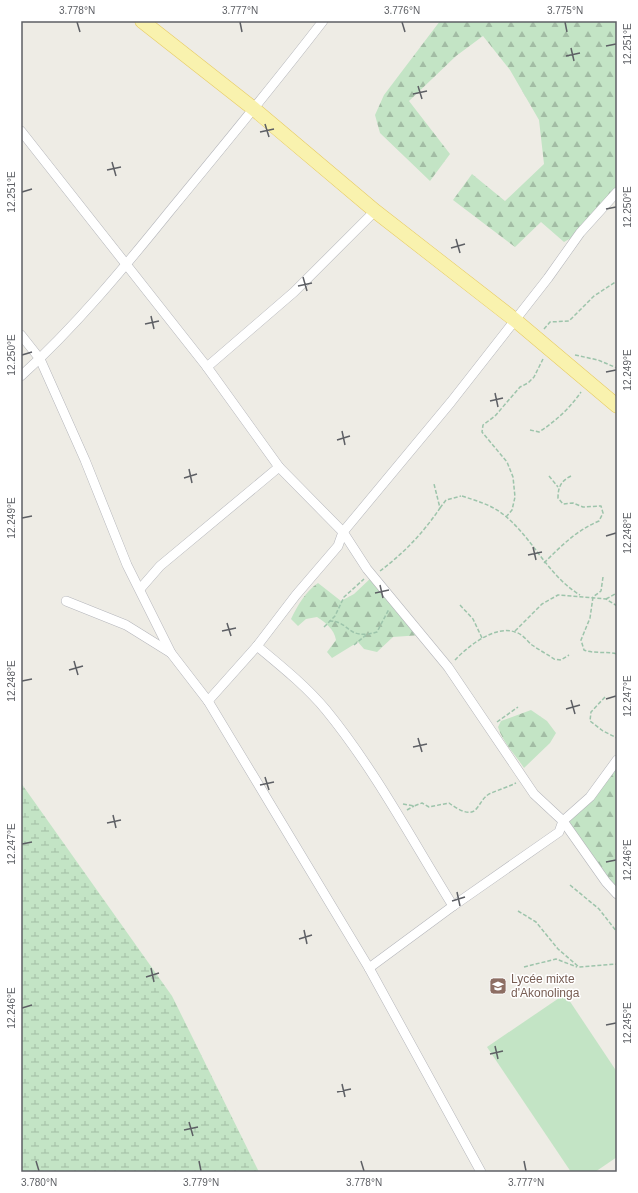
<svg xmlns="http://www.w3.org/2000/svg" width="638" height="1193" font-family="Helvetica,sans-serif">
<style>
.forest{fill:url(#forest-firs)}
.wetland{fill:url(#wetland-marsh)}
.park{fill:#c3e4c5}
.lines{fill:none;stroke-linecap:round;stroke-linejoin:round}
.street-casing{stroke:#b5b6bb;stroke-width:10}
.primary-casing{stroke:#e7cb64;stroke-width:15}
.path{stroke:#9dc4ab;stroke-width:1.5;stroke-dasharray:4 2;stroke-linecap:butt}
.street{stroke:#fff;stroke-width:9}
.primary{stroke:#f9f2ae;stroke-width:14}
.ticks{fill:none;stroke:#5d5f64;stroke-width:1.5}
.labels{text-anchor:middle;stroke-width:3;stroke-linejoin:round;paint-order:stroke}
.education-label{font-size:12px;fill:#785e54;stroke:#fff;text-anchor:start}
.neatline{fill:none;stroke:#5d5f64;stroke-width:1.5}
.ticks-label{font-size:10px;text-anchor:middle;fill:#5d5f64}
</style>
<defs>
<pattern id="forest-firs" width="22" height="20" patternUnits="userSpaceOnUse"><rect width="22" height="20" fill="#c3e4c5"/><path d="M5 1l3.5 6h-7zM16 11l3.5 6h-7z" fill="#a2bca4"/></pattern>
<pattern id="wetland-marsh" width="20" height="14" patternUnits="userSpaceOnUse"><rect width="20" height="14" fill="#c3e4c5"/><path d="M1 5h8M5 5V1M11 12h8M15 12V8" fill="none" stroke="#a2bca4"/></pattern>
</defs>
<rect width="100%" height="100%" fill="#eeece5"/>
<g class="forest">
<polygon points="440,21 617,21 617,192 580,233 564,242 541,222 515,247 453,200 472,174 505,201 544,164 539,120 510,70 483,36 456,56 409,101 450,154 430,181 380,133 375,115 384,95"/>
<path d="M373,576L421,635L393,637L377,652L364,649L358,642L332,658L327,652L336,640C334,629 326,623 317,617L306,619L298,626L291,619C298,605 305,592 318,583L341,601L354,594Z"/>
<path d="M531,710L547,721L556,733L550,743L524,768C515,754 503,743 498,727L501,721Z"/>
<polygon points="617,760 617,894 563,821"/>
</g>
<polygon class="wetland" points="21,783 172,996 259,1172 21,1172"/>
<polygon class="park" points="565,994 617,1072 617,1157 595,1172 571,1172 487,1047"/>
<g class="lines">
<g class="street-casing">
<g id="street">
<polyline points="21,131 207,367 279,467 343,532 367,569 448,667 534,794 563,821 606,882 617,894"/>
<polyline points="21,335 40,359 85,460 127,565 171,653 208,701 369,968 481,1172"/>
<polyline points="207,367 294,292 375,211"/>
<path d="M21,376C75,327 123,269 169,212C221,149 273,86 323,21"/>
<polyline points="140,589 160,566 279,467"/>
<polyline points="66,601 126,625 171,653"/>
<path d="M257,646C281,666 306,686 326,710C375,770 412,840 453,906"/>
<polyline points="208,701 257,646 296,595 338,546 343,532 451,402 548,278 580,233 617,192"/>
<polyline points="369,968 453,906 559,832 563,821 590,797 617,760"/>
</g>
</g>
<g class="primary-casing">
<polyline id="primary" points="142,21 254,109 375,211 515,320 617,406"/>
</g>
<g class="path">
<polyline points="544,329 550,322 569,321 594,296 617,281"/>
<polyline points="575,355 598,360 617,368"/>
<path d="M530,430L539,432C556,421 570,408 581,392"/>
<polyline points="549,476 558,487"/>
<path d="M462,496C477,501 492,505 504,515C533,538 547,575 580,595"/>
<polyline points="440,508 446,500 461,496"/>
<polyline points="506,517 512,510 515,497 513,477 507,462 482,432 483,425 495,416 520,387 528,383 534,377 543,359"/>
<path d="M544,563C561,546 577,530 599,521L603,513L601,506L583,507L573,503L563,504L558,498C558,487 561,481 571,476"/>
<path d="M380,571C403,554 424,532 440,508L434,484"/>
<path d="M603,577L601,591L593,597L590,618L581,640L584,650C594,654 606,651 617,654"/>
<polyline points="606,599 617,593"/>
<polyline points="460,605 473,619 482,638"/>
<path d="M329,621C351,621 346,641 377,632L389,609"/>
<polyline points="324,627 335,616 344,597 364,579"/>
<polyline points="515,631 542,604 558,595 606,599 617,606"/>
<polyline points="354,645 366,635"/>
<path d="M455,660C468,646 495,625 515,632C523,634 527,641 532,645C539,650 547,654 554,659L561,660L569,655"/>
<polyline points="605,697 591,712 590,721 603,731 617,738"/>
<polyline points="497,722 518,707"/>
<path d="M403,804L414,806L422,803L429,807L449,803C456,808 470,818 477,808C481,803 483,798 489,794C498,790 508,787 516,783"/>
<polyline points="407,810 414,806"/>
<polyline points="570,885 599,909 617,932"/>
<polyline points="518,911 536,922 558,949 579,967 617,964"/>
<polyline points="524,967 556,959 577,967"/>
</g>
<use href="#street" class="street"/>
<use href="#primary" class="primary"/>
</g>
<path class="ticks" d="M77,22L80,32M240,22L242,32M402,22L405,32M565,22L567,32M606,46L616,44M571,48L574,61M566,56L580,53M418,86L422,99M413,94L427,91M265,124L269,137M260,132L274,129M112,162L116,176M107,170L121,167M22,192L32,189M606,209L616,207M456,239L460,253M451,248L465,244M303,277L307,291M298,286L312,283M151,316L154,329M145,324L159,321M22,355L32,352M606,372L616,370M495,393L498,407M490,401L503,398M342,431L345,445M337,440L350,436M189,469L192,483M184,478L197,474M22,518L32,516M606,536L616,533M533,547L536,560M528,555L542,552M380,585L383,598M375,593L389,590M227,623L231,636M222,631L236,628M74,661L78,675M69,670L83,666M22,681L32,679M606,699L616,696M571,700L575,714M566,709L580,705M418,738L422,752M413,747L427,744M265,777L269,790M260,785L274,782M113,815L116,828M107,823L121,820M22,844L32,842M606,862L616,860M457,892L460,906M452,901L465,897M304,930L307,944M299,939L312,935M151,968L154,982M146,977L159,973M22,1008L32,1005M606,1025L616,1023M495,1046L498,1059M490,1054L503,1051M342,1084L345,1097M337,1092L351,1089M189,1122L193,1136M184,1130L198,1127M36,1161L39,1171M199,1161L201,1171M361,1161L364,1171M524,1161L526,1171"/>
<defs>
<g id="school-square" transform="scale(0.9)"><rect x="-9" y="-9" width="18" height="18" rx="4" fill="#8d6e63" stroke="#fff"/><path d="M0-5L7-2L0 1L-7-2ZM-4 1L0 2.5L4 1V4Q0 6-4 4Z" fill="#fff"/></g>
</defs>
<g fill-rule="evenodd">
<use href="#school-square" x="498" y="986"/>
</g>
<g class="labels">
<g class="education-label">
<text x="511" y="983">Lycée mixte<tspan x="511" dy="14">d'Akonolinga</tspan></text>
</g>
</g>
<rect width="638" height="1193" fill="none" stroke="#ffffff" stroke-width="44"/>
<rect x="22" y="22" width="594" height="1149" class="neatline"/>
<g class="ticks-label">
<text x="77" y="14">3.778°N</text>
<text x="240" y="14">3.777°N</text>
<text x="402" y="14">3.776°N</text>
<text x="565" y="14">3.775°N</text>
<text transform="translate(627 44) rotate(-90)" y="4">12.251°E</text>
<text transform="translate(11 192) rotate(-90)" y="4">12.251°E</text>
<text transform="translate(627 207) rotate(-90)" y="4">12.250°E</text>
<text transform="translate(11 355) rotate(-90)" y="4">12.250°E</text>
<text transform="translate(627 370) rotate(-90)" y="4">12.249°E</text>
<text transform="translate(11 518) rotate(-90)" y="4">12.249°E</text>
<text transform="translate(627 533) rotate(-90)" y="4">12.248°E</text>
<text transform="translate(11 681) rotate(-90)" y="4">12.248°E</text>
<text transform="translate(627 696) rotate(-90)" y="4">12.247°E</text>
<text transform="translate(11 844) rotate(-90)" y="4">12.247°E</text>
<text transform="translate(627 860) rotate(-90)" y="4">12.246°E</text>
<text transform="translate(11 1008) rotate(-90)" y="4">12.246°E</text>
<text transform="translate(627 1023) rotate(-90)" y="4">12.245°E</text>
<text x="39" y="1186">3.780°N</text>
<text x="201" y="1186">3.779°N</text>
<text x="364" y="1186">3.778°N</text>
<text x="526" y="1186">3.777°N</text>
</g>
</svg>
